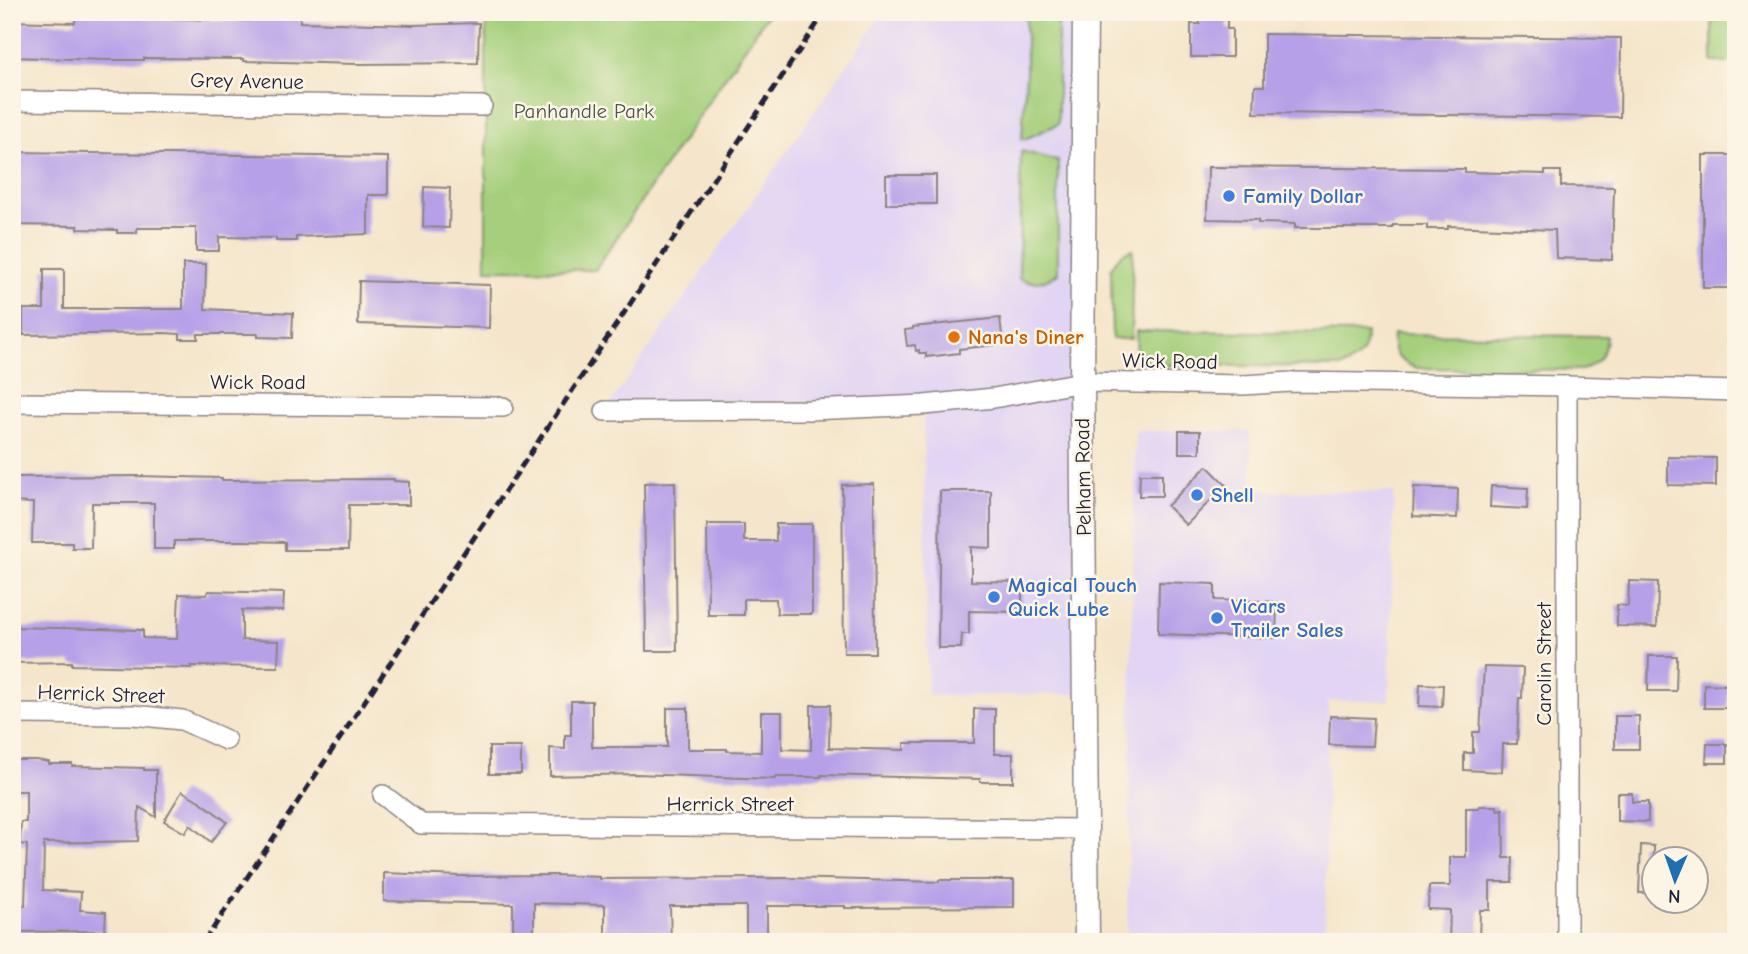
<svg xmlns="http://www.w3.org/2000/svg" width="1748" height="954" font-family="'Comic Neue',sans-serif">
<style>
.built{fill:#e1d4f4}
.green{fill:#a5cf7b;stroke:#64785b;stroke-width:2}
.building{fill:#b6a1e8}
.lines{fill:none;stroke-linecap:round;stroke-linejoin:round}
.minor-casing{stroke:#8c8483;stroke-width:22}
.major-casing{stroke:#8c8483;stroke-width:27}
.minor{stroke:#fff;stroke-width:19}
.major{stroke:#fff;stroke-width:24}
.rail{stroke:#22223b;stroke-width:5;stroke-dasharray:10 5;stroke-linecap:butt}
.shop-dot{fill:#3f7fe0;stroke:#fcf5e5;stroke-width:2.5}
.food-dot{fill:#e8710a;stroke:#fcf5e5;stroke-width:2.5}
.labels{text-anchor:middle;stroke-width:5;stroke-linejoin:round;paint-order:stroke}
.street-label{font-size:21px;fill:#22223b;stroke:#fcf5e5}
.park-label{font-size:21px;fill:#49564e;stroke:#fcf5e5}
.shop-label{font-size:21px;font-weight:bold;fill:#366cbe;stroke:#fcf5e5;text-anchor:start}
.food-label{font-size:21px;font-weight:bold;fill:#c56008;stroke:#fcf5e5;text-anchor:start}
</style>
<rect width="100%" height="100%" fill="#fcf5e5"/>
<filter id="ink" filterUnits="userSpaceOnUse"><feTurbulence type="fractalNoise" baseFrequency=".0143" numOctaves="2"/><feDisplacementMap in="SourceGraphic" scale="14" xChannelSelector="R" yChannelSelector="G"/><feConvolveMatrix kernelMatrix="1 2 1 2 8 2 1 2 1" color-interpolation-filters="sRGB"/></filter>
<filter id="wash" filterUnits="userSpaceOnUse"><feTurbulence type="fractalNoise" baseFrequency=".00686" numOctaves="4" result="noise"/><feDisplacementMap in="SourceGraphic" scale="28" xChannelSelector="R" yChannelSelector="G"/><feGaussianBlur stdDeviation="1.57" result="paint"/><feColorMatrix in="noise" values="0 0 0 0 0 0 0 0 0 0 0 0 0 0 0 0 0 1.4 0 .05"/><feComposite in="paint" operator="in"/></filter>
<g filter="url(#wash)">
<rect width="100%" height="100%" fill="#f5e6cb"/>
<g class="built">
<polygon points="884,12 1084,12 1085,694 928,696 923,405 605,411"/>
<polygon points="1135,431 1250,431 1253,491 1394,492 1389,701 1328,701 1325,942 1127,942"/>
</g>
<g class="green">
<polygon points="486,12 769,12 595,270 486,269"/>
<polygon points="1026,12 1058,12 1058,124 1025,139 1022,139 1026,74"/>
<rect x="1712" y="12" width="24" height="50"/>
<path d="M1021,151L1058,161V273C1047,282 1032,285 1019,278Z"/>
<polygon points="1133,249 1131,339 1112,339 1111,268 1121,254"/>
<path d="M1136,331L1366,333C1366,352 1360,360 1342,367L1137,365Z"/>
<path d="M1393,334L1606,336C1605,356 1600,362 1582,370L1415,368C1397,359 1391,354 1393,334Z"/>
</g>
<g id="blocks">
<g class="building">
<polygon points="76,12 151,12 151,18 249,21 249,12 300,12 300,22 413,25 479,23 478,63 356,64 244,61 244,59 144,58 144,60 106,60 12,57 12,21 75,23"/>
<polygon points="1200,12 1227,12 1227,29 1232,29 1232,57 1191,57 1191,24 1200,24"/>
<polygon points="1264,34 1621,38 1620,117 1254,113 1255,86 1264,86"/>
<polygon points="12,152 388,157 388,195 368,195 368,234 296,237 296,241 276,241 276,238 219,237 219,251 196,251 196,228 137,228 137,233 117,233 117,230 78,229 78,226 12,225"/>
<rect x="1703" y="155" width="33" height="133"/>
<polygon points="1208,167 1465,169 1465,172 1545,174 1545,171 1561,171 1561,186 1614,187 1612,260 1556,258 1555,230 1448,226 1448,229 1427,229 1427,225 1393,225 1393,228 1295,228 1295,224 1258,223 1258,220 1207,219"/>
<rect x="886" y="175" width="50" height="29"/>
<polygon points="424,187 450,188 449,228 423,227"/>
<polygon points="183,264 206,264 205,309 293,313 292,338 258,337 258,334 198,334 198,339 180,339 180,334 164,333 23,335 23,309 44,309 44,269 64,269 64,309 183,309"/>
<polygon points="359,281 490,285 489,328 358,324"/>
<polygon points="1000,318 1003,344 959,349 959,353 926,357 926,353 919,353 919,350 916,351 915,345 907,346 905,330 913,329 913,327"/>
<rect x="1179" y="431" width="21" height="22"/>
<polygon points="1668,457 1716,458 1716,486 1668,485"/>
<polygon points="1207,466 1226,485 1186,525 1167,506"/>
<polygon points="1140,474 1162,474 1162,496 1139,496"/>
<polygon points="136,476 222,478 222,480 394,479 394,481 409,482 409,505 349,505 348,550 285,550 285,542 242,541 174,541 174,549 154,549 154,503 92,503 91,548 72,548 72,543 32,543 33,503 12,502 12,477"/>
<polygon points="675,482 677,651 646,651 644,483"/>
<polygon points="874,484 875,653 844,653 842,485"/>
<polygon points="1491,486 1528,488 1527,509 1490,507"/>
<polygon points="1414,487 1458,489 1457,518 1413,516"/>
<polygon points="940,491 991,491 991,548 971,547 971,581 1022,582 1022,612 969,611 969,634 962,634 961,648 938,648"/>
<polygon points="707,524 744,524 744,541 776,541 776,524 812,524 812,614 777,614 776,599 744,599 744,615 708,615"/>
<polygon points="1629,581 1658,582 1657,627 1617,626 1617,605 1628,606"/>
<polygon points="1159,582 1215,584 1215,600 1277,602 1276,638 1158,634"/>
<polygon points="208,591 284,593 283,611 242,610 242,640 279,641 278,667 191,666 191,668 72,665 72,662 12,663 12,627 143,630 143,638 177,639 179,594 207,595"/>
<polygon points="1649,656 1677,656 1676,691 1648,691"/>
<polygon points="1484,667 1523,668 1522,698 1519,698 1517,744 1503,744 1502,772 1464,770 1464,753 1473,753 1473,732 1480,732"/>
<polygon points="1420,684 1443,685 1442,707 1419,706"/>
<polygon points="1704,684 1728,685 1728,708 1704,708"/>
<polygon points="571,701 592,701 592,747 667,747 667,708 688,708 688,749 727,749 727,751 761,752 761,712 782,712 782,749 811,750 811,705 830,705 829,748 904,750 904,743 974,743 974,709 995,709 995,754 1013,754 1013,782 980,782 980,779 821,775 821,777 775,777 775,779 636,774 550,776 550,748 565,749 565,735 571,735"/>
<polygon points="1330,716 1374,718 1372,746 1329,745"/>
<rect x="1615" y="716" width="24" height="33"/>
<polygon points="1707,744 1727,744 1727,763 1706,763"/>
<rect x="489" y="747" width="32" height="27"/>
<polygon points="12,760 37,760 49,762 49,764 72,764 72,766 144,768 144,770 156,770 156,817 139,807 138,841 44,843 43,890 81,892 80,910 106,912 105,931 12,932 12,905 25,906 27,845 20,844 21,822 26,822 26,791 12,791"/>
<polygon points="182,791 201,802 227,822 211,842 190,825 185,833 164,821"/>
<polygon points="1617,793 1632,793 1632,802 1648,802 1648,822 1617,821"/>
<polygon points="1479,806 1497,806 1497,810 1503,809 1504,858 1513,858 1512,882 1490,882 1490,910 1480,910 1479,942 1449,942 1450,910 1428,909 1429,886 1450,886 1450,857 1466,857 1466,808 1479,808"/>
<polygon points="1641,845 1654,846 1654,893 1639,893"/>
<polygon points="384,873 462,876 554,875 600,877 600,879 786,878 939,882 939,880 1014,880 1014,907 845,908 845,906 767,906 767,942 746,942 746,906 670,906 671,942 605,942 605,905 534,903 534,942 513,942 513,904 384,901"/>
</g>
</g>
</g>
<g filter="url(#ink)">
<use href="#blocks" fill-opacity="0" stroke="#8c8483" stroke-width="2"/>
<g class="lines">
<g class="minor-casing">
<g id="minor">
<polyline points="12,101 482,106"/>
<polyline points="1567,386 1567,942"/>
<polyline points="12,403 503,407"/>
<polyline points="605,411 810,410 924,405 994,398 1082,382 1243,385 1292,382 1567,386 1736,391"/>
<polyline points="12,714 133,715 182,720 226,740"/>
<polyline points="383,795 421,824 1086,829"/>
</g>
</g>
<g class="major-casing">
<polyline id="major" points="1085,12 1082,382 1087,942"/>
</g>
<use href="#minor" class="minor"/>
<use href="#major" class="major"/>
<polyline class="rail" points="204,942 825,12"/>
</g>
</g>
<g class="shop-dot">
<circle cx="1229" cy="196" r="7"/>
<circle cx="1197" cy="495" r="7"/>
<circle cx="994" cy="597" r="7"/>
<circle cx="1217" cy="618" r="7"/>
</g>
<circle class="food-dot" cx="954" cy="337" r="7"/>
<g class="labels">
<g class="street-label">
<text transform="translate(247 81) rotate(1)" y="7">Grey Avenue</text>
<text transform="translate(1170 361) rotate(1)" y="7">Wick Road</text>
<text x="258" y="389">Wick Road</text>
<text transform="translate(1083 477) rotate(-91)" y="7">Pelham Road</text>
<text transform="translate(1544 664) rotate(-90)" y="7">Carolin Street</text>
<text transform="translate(101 694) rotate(2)" y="7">Herrick Street</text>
<text x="730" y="811">Herrick Street</text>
</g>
<g class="park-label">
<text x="584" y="118">Panhandle Park</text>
</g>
<g class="shop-label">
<text x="1243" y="203">Family Dollar</text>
<text x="1211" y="502">Shell</text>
<text x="1008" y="592">Magical Touch<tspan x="1008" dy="24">Quick Lube</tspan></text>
<text x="1231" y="613">Vicars<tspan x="1231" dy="24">Trailer Sales</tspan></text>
</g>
<g class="food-label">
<text x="968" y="344">Nana's Diner</text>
</g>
</g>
<rect width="1748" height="954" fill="none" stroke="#fcf5e5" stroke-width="42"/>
<g transform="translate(1675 880) rotate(182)"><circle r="33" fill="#fcf5e5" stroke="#a5a1a1" stroke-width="2"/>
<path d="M0-5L12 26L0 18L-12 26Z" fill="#1f6fb2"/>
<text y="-10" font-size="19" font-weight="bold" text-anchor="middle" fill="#22223b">N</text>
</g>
</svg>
